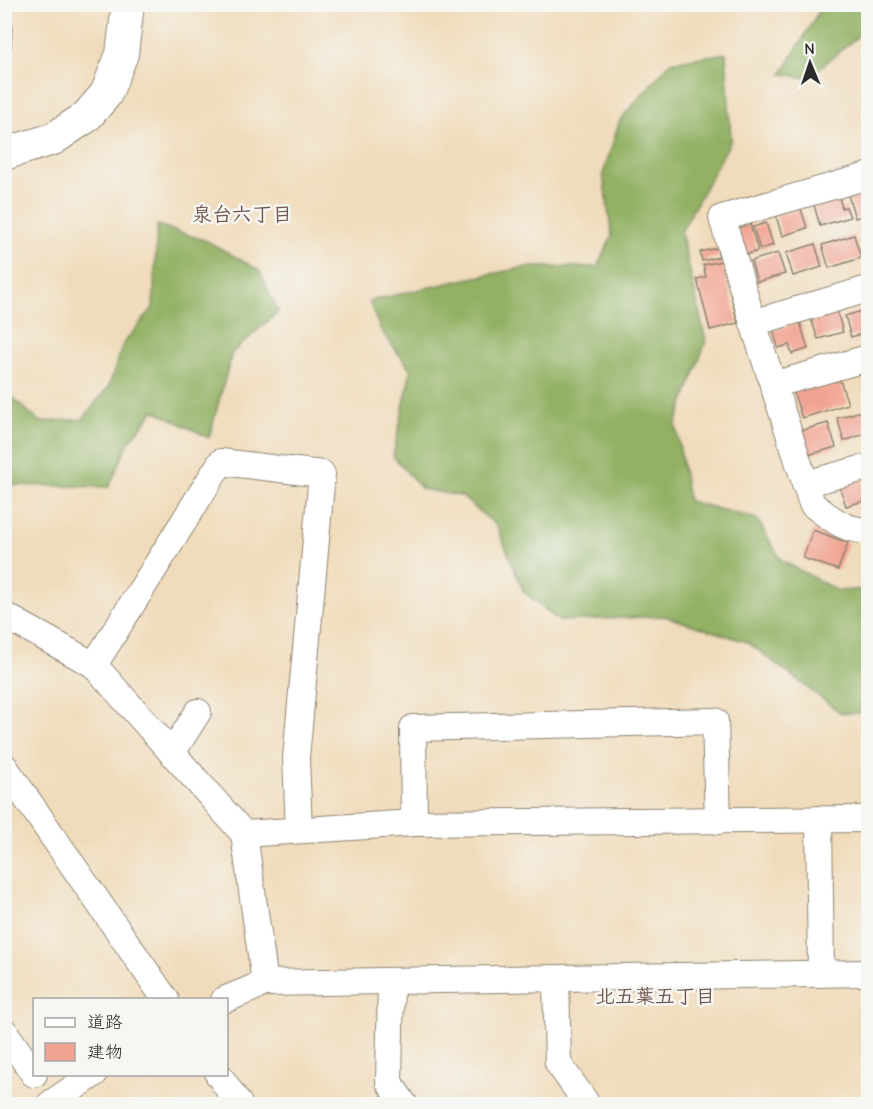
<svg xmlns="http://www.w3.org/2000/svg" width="873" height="1109" font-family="'Comic Neue','Klee One',sans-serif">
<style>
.forest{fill:#92b164;stroke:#5e6e48;stroke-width:1.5}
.building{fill:#f1a391}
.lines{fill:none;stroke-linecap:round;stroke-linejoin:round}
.minor-casing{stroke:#8e8473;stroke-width:28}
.tertiary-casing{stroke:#8e8473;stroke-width:34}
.minor{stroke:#fff;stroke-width:26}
.tertiary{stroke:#fff;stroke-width:32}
.labels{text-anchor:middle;stroke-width:5;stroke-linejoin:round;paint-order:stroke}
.neighbourhood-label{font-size:20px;font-weight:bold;fill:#70554f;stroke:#f6f6f2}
</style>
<rect width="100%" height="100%" fill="#f6f6f2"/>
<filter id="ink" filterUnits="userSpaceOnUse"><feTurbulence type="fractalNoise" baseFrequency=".0167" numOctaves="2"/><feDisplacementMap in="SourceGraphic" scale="12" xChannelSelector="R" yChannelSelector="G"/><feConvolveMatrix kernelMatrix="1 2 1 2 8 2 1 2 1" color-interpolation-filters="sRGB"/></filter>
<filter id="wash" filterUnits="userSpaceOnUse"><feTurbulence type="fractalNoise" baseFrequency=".008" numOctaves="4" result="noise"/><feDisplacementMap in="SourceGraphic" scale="24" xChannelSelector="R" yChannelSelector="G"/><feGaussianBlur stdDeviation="1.35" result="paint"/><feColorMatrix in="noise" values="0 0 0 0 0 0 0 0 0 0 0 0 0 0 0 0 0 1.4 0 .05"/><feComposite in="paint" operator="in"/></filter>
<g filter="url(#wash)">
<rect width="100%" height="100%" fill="#f0dcbb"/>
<g class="forest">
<polygon points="823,4 868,5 868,30 859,35 808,78 782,74"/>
<polygon points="726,53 731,140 681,232 706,341 676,424 688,501 757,519 781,560 838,591 868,589 868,713 841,713 747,642 664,616 559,621 524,592 497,526 461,496 422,489 393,456 411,370 380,329 369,301 466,279 527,267 597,267 612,236 603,174 620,120 671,62"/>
<polygon points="157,225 207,241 259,270 278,312 232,353 209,438 154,410 128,444 109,487 5,485 5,391 40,422 83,419 109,386 123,344 153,308"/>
</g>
<g id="blocks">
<g class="building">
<polygon points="4,21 12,21 11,49 4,49"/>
<rect x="4" y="77" width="6" height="25"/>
<polygon points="868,188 868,214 855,218 848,195"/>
<polygon points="839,197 842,208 846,207 850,217 820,226 814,205"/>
<polygon points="801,209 807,228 782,236 776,216"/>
<polygon points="766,223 773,245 760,249 753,227"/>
<polygon points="750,224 758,251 745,255 737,228"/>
<polygon points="868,234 868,258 861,236"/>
<polygon points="854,235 861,258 829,268 822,245"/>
<polygon points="815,244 822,267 793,276 786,253"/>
<polygon points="717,248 719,257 702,261 700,252"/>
<polygon points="778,253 785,274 757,282 751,261"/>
<polygon points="722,261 738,323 710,330 697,279 706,277 703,265"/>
<polygon points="868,309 868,332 851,337 845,316"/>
<polygon points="837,311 843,332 818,339 811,319"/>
<polygon points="800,322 808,349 792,354 789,345 778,348 773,330"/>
<polygon points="832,377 833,382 840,380 848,404 802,418 793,391"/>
<polygon points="865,410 868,421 868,433 844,441 837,418"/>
<polygon points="828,423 836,447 808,455 800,431"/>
<polygon points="862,478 868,500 846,506 839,485"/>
<polygon points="813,530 848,543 838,570 803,558"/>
</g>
</g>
</g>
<g filter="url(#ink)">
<use href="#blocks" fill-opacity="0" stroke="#8e8473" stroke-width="1.5"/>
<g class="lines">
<g class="minor-casing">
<g id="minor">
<path d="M868,176L722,218L753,323L812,504C829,517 846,532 868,530"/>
<polyline points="753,323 868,289"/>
<polyline points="773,385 868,358"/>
<polyline points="805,484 868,467"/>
<polyline points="4,615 94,665 244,834 414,823 868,819"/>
<polyline points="94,665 221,462 322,474 296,758 299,830"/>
<polyline points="172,753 198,712"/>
<polyline points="4,766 166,1000"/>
<polyline points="819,819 821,974"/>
<polyline points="414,823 413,728 715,721 718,821"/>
<polyline points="244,834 265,983"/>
<polyline points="556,979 558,1063 587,1104"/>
<polyline points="391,981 389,1082 404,1104"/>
<polyline points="224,1000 265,983 868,973"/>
<polyline points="4,1031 34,1074"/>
<polyline points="218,1074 239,1104"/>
<polyline points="50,1104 94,1074"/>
</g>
</g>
<g class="tertiary-casing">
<polyline id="tertiary" points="4,154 53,139 86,117 106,94 122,54 128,4"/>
</g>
<use href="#minor" class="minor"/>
<use href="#tertiary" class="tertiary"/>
</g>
</g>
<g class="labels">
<g class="neighbourhood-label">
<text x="242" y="221">泉台六丁目</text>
<text x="655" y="1003">北五葉五丁目</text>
</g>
</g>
<rect width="873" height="1109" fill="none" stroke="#f6f6f2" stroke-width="24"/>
<rect x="33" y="998" width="195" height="78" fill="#f6f6f2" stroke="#a5a5a2" stroke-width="1.5"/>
<rect x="45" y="1018" width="30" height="9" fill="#ffffff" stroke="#a5a5a2" stroke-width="1.5"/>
<text x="87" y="1028" font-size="18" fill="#2b2b2b">道路</text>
<rect x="45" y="1043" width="30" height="18" fill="#f1a391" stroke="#a5a5a2" stroke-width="1.5"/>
<text x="87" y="1058" font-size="18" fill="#2b2b2b">建物</text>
<g transform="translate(810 63) rotate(358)" stroke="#f6f6f2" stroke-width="4.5" paint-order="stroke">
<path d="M0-4.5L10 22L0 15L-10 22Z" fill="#2b2b2b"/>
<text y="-9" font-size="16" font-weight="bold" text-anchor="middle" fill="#2b2b2b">N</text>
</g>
</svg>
